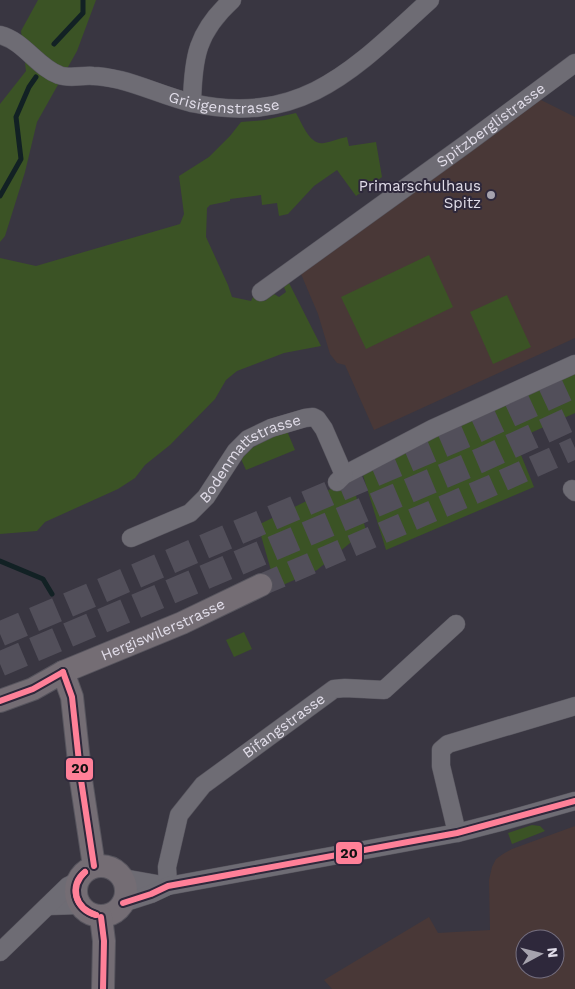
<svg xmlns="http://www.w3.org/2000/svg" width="575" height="989" font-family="'Work Sans',sans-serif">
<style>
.education{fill:#493837;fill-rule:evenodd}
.green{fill:#3b5325}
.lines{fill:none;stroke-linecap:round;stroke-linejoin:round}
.stream{stroke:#122124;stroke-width:5}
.major-tunnel{stroke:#524f5a;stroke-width:22;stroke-dasharray:22 11;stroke-linecap:butt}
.highway-tunnel{stroke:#524f5a;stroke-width:25;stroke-dasharray:25 12;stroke-linecap:butt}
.minor-casing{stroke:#57555e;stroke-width:19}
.major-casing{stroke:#57555e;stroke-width:24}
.minor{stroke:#6e6c74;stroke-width:18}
.major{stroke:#746d74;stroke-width:22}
.bus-1-casing{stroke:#2e283b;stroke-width:10}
.bus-1{stroke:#ff8098;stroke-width:6}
.poi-dot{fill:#a6a3ae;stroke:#2e283b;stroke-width:2}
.labels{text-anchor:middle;stroke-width:4;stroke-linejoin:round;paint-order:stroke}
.street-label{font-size:15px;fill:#e1dde9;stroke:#2e283b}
.poi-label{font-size:15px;fill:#e1dde9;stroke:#2e283b;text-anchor:end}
.line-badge{stroke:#2e283b;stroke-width:2}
.pale-badge-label{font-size:14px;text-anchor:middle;font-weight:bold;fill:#111}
</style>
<rect width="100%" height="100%" fill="#393641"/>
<g class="education">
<polygon points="539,99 575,117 575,338 374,430 345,365 337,363 330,354 318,314 301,274"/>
<path d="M575,826V989H332L324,980L429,917L438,933L490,930L489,880L492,867L496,859L503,854L512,849ZM525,939H555V969H525Z"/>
</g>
<g class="green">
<polygon points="38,0 96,0 77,51 37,122 25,172 5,236 0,242 0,104 26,71 21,31"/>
<path d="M296,113C302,123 310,146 324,143C332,142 339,138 347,137L349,146L376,142L382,177L356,196L337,170L314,186L288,214L279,216L277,203L262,205L261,195L230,199V201L210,205L207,208L206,237L228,285L232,297L251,301L253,297L265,301L274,294L279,297L286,292L284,287L289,283L321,346L284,353L237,371L226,380L215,399L170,445L145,465L135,478L118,489L45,522L37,531L0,534V258L36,266L180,224L184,214L179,176L209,157L230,136L241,122L265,120Z"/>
<polygon points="429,255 453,307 366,349 341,297"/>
<polygon points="507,295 531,347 493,364 470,312"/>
<polygon points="575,369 575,413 515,440 534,487 386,550 362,472"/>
<path d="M287,431L295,450L246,470L241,459C253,444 270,438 287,431Z"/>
<polygon points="351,479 366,530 317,570 276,588 258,525"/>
<polygon points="244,632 252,649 234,657 226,640"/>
<polygon points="532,825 540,826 545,831 512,844 508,833"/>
</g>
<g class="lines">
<g class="stream">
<polyline points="54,44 83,13 83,0"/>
<polyline points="0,196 21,159 16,117 29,87 36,77"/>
<polyline points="0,561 43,579 52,594"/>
</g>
<polyline class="major-tunnel" points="261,585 493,485 575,448"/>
<g class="highway-tunnel">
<polyline points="0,634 471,433 575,385"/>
<polyline points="0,664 481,460 575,417"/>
</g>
<g class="minor-casing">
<g id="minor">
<path id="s1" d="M0,35C24,41 37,67 59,75C69,79 83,75 93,76C102,76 111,78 120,80C144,86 167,97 192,103C303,127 355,68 430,0"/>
<path d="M192,103C193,57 197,32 232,0"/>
<path id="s2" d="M261,292L466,144L575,63"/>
<polyline points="337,482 344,475 432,429 575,364"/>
<polyline points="572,489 575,492"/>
<path id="s3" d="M131,538L190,513L206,497L236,451L248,439L271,428L305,418L313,417L317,419L324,429L344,475"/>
<polyline points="457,833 441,766 441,750 448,744 575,706"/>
<polyline points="123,878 168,886"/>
<path id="s4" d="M168,886L167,867L179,815L203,785L334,689L345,688L384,690L456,624"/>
<polyline points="123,903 151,894 168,886 457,833 500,822 575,801"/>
<polyline points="48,906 79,905"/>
<polyline points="0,952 68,886 78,881"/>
</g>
</g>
<g class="major-casing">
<g id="major">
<polyline points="63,672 72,697 81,780 94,866"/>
<path id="s5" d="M0,701L33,689L63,672L182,623L261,585"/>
<circle cx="101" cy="891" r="25"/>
<polyline points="101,917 104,941 103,989"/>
</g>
</g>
<use href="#minor" class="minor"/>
<use href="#major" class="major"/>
<g class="bus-1-casing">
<g id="bus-1">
<polyline points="63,672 72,697 81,780 94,866"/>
<polyline points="0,701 33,689 63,672"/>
<path d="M85,872C69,888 75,908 96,915"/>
<path d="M85,872C68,885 75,910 96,915"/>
<polyline points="123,903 151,894 168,886 457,833 575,801"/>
<polyline points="101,917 104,941 103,989"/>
</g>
</g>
<use href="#bus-1" class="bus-1"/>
</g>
<circle class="poi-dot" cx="491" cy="195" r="5"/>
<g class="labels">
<g class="street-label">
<text dy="5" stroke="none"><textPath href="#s1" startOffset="241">Grisigenstrasse</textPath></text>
<text dy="5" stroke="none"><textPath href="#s2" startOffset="284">Spitzberglistrasse</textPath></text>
<text dy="5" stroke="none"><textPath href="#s3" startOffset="148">Bodenmattstrasse</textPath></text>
<text dy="5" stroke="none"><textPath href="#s5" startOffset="178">Hergiswilerstrasse</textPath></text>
<text dy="5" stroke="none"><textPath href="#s4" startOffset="211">Bifangstrasse</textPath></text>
</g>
<g class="poi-label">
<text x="481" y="191">Primarschulhaus<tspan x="481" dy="17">Spitz</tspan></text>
</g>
</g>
<g class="line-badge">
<rect x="65" y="757" width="29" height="24" rx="5" fill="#ff8098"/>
<rect x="335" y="841" width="28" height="24" rx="5" fill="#ff8098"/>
</g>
<g class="pale-badge-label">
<text x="80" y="773">20</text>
<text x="349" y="858">20</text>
</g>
<g transform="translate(540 954) rotate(83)"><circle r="24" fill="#2e283b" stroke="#767081"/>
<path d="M0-4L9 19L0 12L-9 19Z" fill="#a6a3ae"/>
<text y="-8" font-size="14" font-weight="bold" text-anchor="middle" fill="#e1dde9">N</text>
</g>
</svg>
